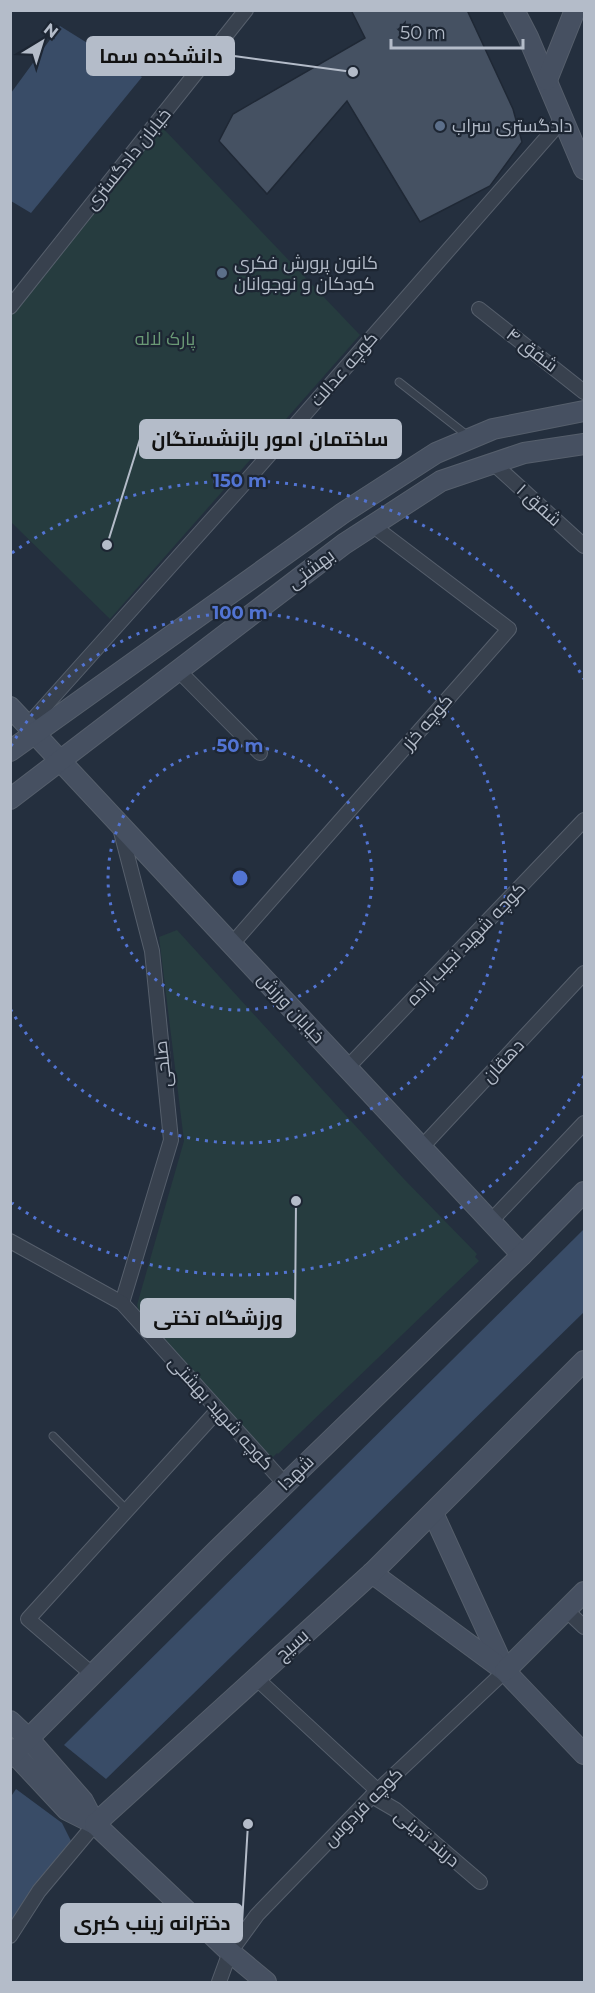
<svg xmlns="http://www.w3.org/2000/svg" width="595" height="1993" font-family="Montserrat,Cairo,sans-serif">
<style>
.green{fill:#263c3f}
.water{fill:#394c67}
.building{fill:#455162;stroke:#1f2835;stroke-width:1.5}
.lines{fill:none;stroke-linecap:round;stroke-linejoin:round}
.lane-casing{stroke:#565f6c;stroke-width:9}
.street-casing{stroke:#565f6c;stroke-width:16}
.secondary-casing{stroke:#565f6c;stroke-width:22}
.lane{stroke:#38414e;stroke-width:7}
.street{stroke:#38414e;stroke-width:14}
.secondary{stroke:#465061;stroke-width:20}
.ring{fill:none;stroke:#5274d3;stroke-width:3;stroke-dasharray:3 6}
.service-dot{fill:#5c6f8a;stroke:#1d2633;stroke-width:2}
.labels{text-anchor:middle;stroke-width:4.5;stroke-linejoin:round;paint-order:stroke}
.poi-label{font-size:18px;fill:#b4bcc9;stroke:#1d2633;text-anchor:start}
.street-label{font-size:18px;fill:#b4bcc9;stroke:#1d2633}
.park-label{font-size:18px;fill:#6b9a76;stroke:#1d2633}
.centre{fill:#5274d3;stroke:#1d2633;stroke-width:3}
.ring-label{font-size:18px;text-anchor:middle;font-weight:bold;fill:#5274d3;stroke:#1d2633;stroke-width:4.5;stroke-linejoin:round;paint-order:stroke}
.leader{fill:none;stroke:#b4bcc9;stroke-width:2}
.callout-dot{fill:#b4bcc9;stroke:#1d2633;stroke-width:2}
.callout{fill:#b4bcc9;stroke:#b4bcc9;stroke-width:2}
.callout-label{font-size:20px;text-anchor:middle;font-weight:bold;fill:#111}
</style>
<rect width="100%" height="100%" fill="#242f3e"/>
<g class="green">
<polygon points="158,123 360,335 110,619 11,522 10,300"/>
<polygon points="177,930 403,1178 477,1254 475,1257 479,1261 278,1454 277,1453 272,1458 142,1323 137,1305 184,1141 159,937"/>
</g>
<g class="water">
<polygon points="60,26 142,77 31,213 11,201 11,93"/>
<polygon points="584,1229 584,1312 106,1779 64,1745"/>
<polygon points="16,1789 62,1823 72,1843 11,1930 10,1798"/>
</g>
<polygon class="building" points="351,10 467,10 513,109 522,142 490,186 420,222 347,101 267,194 219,141 233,114 365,38"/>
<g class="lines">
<g class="lane-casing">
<g id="lane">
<polyline points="399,382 468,436"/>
<polyline points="53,1436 127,1510"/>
</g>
</g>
<g class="street-casing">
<g id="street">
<polyline points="10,307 246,10"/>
<polyline points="479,309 584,392"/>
<polyline points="493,463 584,546"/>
<polyline points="178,670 260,753"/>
<polyline points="28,725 241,487 563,119"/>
<polyline points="120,828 152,951 171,1140 122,1303"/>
<polyline points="232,944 509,629 372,525"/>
<polyline points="347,1068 584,820"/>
<polyline points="421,1148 584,973"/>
<polyline points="490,1222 584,1123"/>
<polyline points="10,1241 122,1303 285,1484"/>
<polyline points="566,1610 584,1627"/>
<polyline points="92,1674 28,1619 218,1410"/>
<polyline points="256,1678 378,1791"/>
<polyline points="372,1796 396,1810 480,1882"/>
<polyline points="10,1936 39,1891 95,1824"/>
<polyline points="219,1982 230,1952 257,1915 372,1796 505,1671"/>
</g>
</g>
<g class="secondary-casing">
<g id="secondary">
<polyline points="514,10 528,37 584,169"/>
<polyline points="547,80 575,10"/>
<polyline points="10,707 522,1255"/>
<polyline points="10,751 343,513 436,453 493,429 584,411"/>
<polyline points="10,799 344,544 441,481 524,453 584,444"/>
<polyline points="433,1513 504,1668"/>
<polyline points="372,1573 505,1671 584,1754"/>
<polyline points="505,1671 584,1592"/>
<polyline points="10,1721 28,1738 83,1801 95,1824 67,1810 10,1749"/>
<polyline points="10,1757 217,1550 522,1255 584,1192"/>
<polyline points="266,1982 230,1952 95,1824 372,1573 584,1361"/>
</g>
</g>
<use href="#lane" class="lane"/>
<use href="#street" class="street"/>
<use href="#secondary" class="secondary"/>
</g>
<g class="ring">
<circle cx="240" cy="878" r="132"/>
<path d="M11 746A265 265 0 1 1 11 1010"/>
<path d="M584 1076A397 397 0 0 1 12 1203M12 553A397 397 0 0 1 584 679"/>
</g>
<g class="service-dot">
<circle cx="440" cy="126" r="6"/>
<circle cx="222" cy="273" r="6"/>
</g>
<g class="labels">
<g class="poi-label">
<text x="452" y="132">دادگستری سراب</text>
<text x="234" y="269">کانون پرورش فکری<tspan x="234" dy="21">کودکان و نوجوانان</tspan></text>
</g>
<g class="street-label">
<text transform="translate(128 159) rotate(-51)" y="6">خیابان دادگستری</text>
<text transform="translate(532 350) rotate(38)" y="6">شفق ۴</text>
<text transform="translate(344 369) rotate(-49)" y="6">کوچه عدالت</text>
<text transform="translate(539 505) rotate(42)" y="6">شفق ۱</text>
<text transform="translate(311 569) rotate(-37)" y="6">بهشتی</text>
<text transform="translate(427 722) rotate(-49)" y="6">کوچه خزر</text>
<text transform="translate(466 944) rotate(-46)" y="6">کوچه شهید نجیب زاده</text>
<text transform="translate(291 1008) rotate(47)" y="6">خیابان ورزش</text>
<text transform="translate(503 1061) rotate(-47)" y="6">دهقان</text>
<text transform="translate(163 1064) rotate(-96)" y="6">صلحی</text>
<text transform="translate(221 1413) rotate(48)" y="6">کوچه شهید بهشتی</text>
<text transform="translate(296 1473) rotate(-44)" y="6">شهدا</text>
<text transform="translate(292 1645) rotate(-42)" y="6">بسیج</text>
<text transform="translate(363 1807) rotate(-45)" y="6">کوچه فردوس</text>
<text transform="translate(427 1838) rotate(40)" y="6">دربند تدینی</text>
</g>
<g class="park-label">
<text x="165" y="345">پارک لاله</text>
</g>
</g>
<circle cx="240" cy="878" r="9" class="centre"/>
<g class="ring-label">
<text x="240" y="487">150 m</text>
<text x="240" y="619">100 m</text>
<text x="240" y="752">50 m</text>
</g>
<path class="leader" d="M353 72L234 56M107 545L140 439M296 1201L295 1318M248 1824L242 1923"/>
<g class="callout-dot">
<circle cx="353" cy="72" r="6"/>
<circle cx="107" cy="545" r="6"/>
<circle cx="296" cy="1201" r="6"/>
<circle cx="248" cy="1824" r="6"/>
</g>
<g class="callout">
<rect x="87" y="37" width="147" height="38" rx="6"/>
<rect x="140" y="420" width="261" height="38" rx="6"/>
<rect x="141" y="1299" width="154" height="38" rx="6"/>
<rect x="61" y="1904" width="181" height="38" rx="6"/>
</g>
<g class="callout-label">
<text x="161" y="63">دانشکده سما</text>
<text x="270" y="446">ساختمان امور بازنشستگان</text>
<text x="218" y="1325">ورزشگاه تختی</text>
<text x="152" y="1930">دخترانه زینب کبری</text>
</g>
<rect width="595" height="1993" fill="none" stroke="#b4bcc9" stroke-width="24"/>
<g transform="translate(42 42) rotate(38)" stroke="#1d2633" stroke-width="4.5" paint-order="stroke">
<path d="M0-4.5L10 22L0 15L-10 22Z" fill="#b4bcc9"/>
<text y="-9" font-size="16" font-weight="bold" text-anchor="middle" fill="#b4bcc9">N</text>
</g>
<path d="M391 39v9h132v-9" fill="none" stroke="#b4bcc9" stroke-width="3"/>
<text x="400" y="39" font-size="18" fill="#b4bcc9" stroke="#1d2633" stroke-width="4.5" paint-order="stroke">50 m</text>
</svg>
